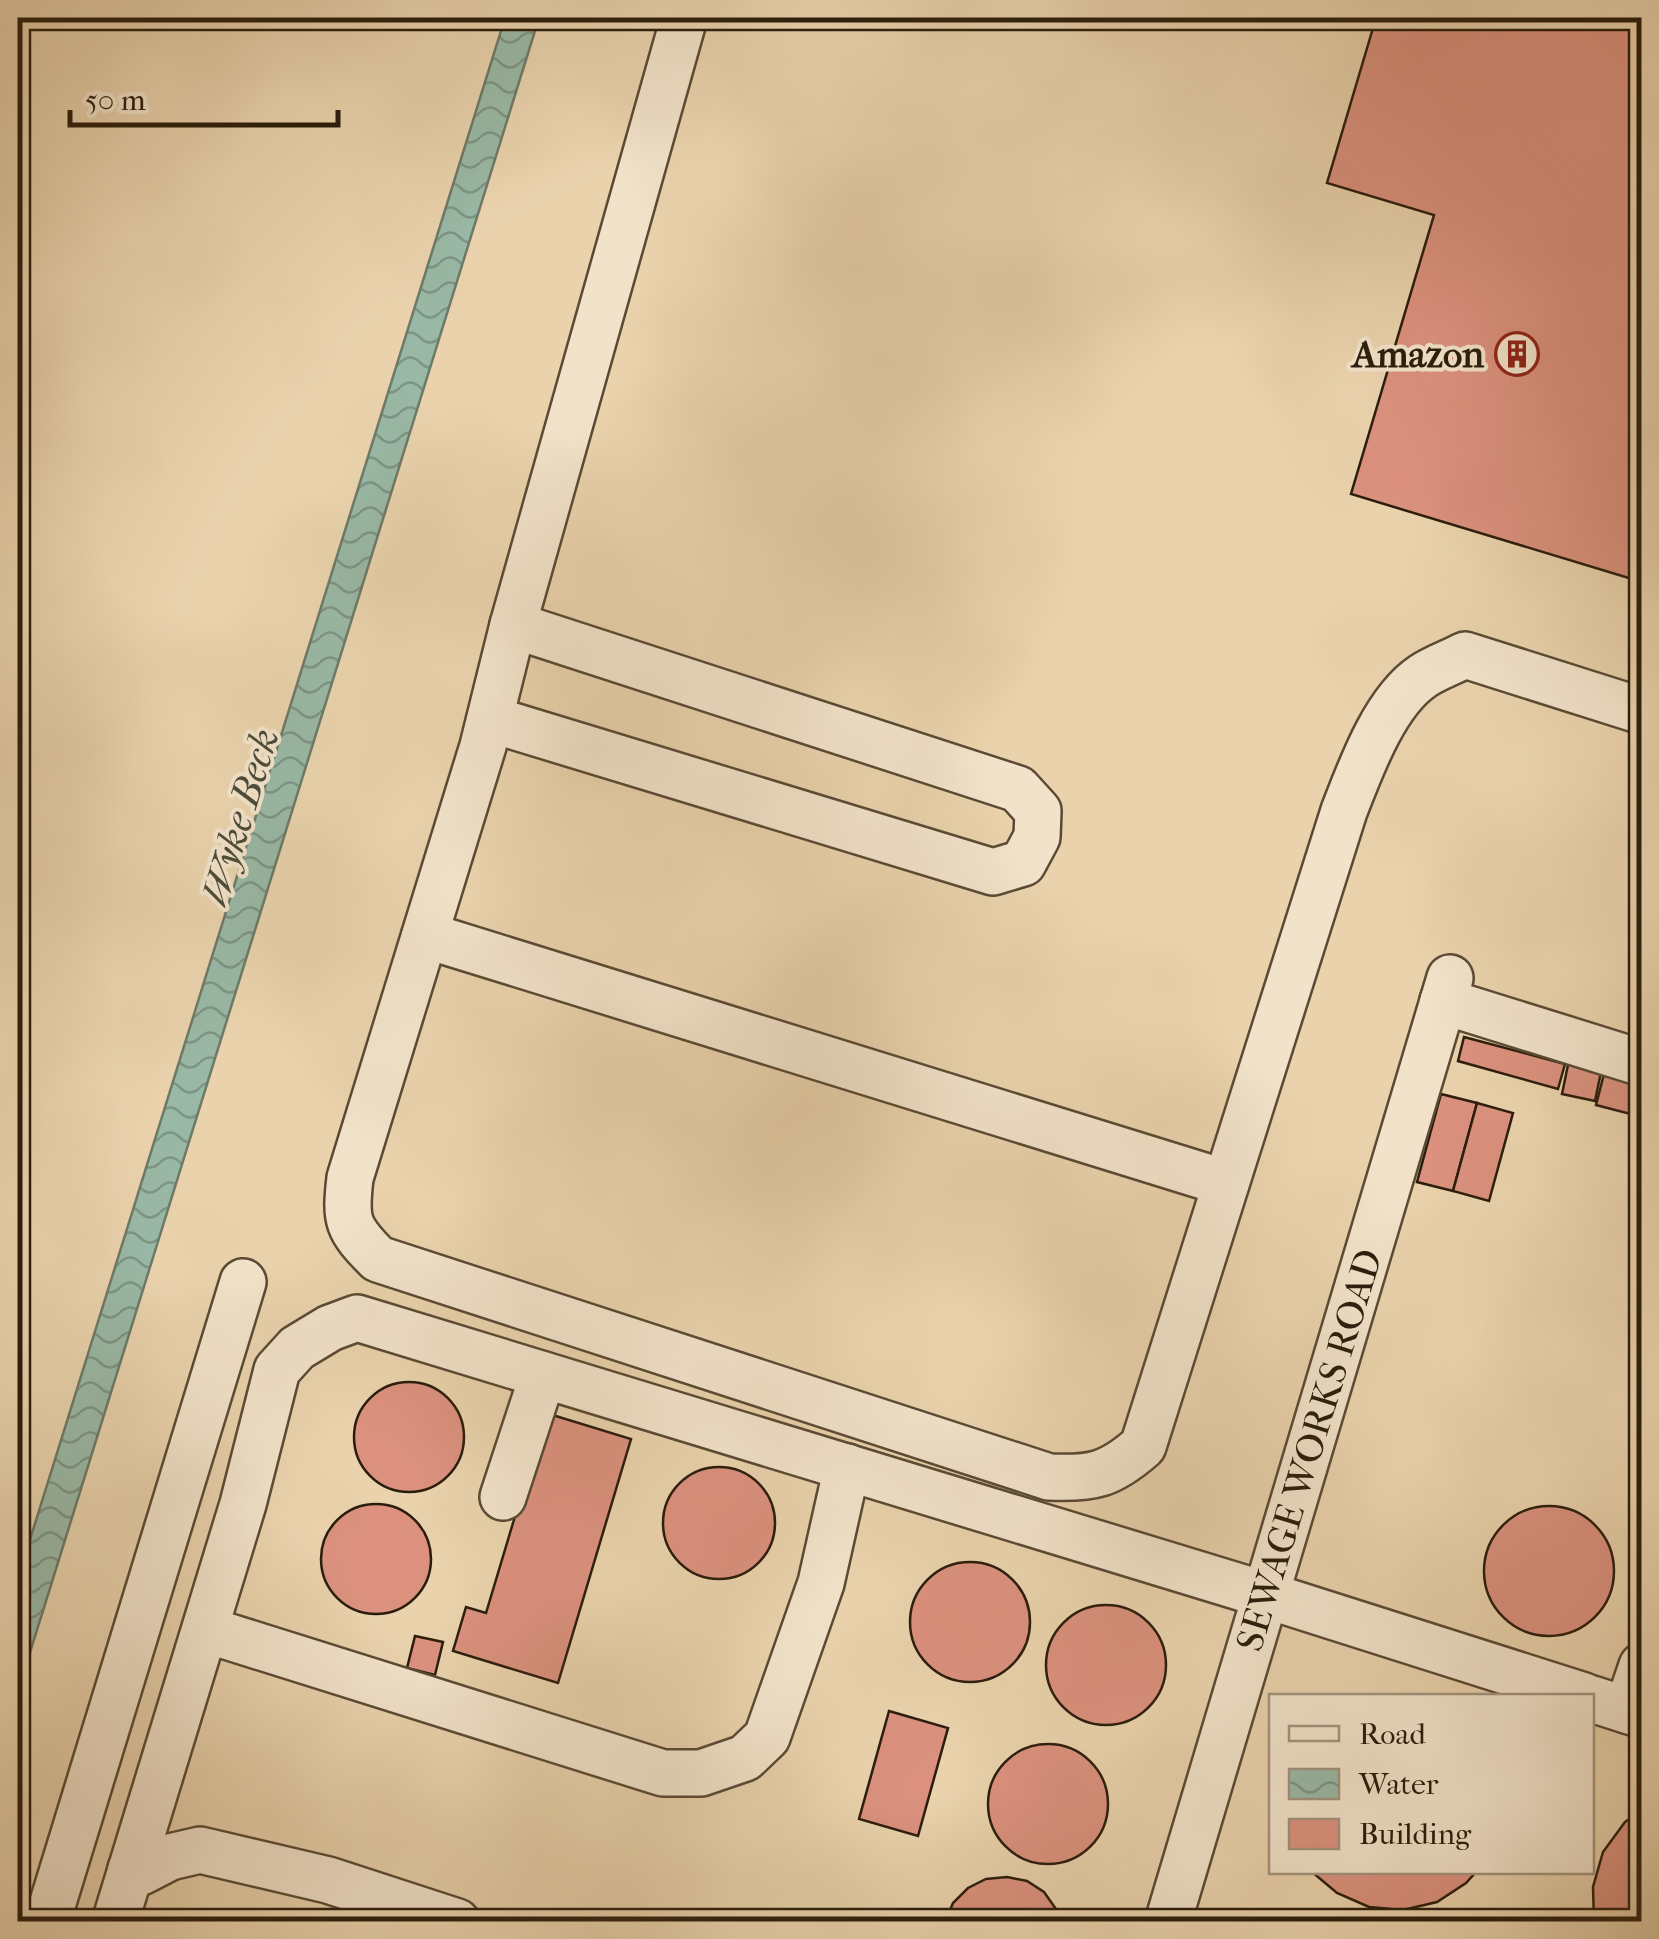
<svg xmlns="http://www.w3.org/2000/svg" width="1659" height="1939" font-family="'IM FELL French Canon',serif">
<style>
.water{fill:url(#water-waves);stroke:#6d7a68;stroke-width:2.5}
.building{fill:#db917e;stroke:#2b1d0c;stroke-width:2.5}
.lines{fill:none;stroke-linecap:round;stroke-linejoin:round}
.minor-casing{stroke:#5a4a34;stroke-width:50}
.minor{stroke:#f1e2c9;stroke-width:45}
.labels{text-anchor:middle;stroke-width:8;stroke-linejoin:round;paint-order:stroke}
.poi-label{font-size:38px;font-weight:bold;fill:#2b1d0c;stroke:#f1e2c9;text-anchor:end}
.street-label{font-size:38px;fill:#2b1d0c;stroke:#f1e2c9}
.water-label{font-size:40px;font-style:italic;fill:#4c4c3a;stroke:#f1e2c9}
</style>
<defs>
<pattern id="water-waves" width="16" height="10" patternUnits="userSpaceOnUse" patternTransform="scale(2.5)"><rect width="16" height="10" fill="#99b8a5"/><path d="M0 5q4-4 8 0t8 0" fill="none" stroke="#7d9585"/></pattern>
</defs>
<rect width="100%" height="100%" fill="#e9d2ac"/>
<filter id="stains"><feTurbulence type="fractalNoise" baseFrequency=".002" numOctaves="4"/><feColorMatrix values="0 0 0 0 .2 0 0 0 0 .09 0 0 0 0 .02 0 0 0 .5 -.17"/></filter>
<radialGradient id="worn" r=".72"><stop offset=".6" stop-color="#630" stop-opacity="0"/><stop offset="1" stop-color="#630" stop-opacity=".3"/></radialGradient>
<polygon class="water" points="505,18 539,18 18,1691 18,1578"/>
<g class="building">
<polygon points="1376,18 1642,18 1642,582 1351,494 1434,215 1327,183"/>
<polygon points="1464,1037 1565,1064 1558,1089 1458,1061"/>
<polygon points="1569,1060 1602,1067 1595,1101 1562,1094"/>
<polygon points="1605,1070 1642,1080 1642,1117 1596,1105"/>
<polygon points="1441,1094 1477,1103 1453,1191 1417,1182"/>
<polygon points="1477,1103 1513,1113 1489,1201 1453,1191"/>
<circle cx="409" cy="1437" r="55"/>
<polygon points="546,1413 631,1439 558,1683 453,1651 466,1607 486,1613"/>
<circle cx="719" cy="1523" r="56"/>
<circle cx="376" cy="1559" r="55"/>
<circle cx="1549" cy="1571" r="65"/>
<circle cx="970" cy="1622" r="60"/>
<circle cx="1106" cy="1665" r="60"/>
<polygon points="415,1636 443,1642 435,1675 407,1668"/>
<polygon points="889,1711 948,1728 918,1836 859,1819"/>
<circle cx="1048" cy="1804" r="60"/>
<polygon points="1642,1811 1642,1922 1594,1922 1593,1887 1603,1852 1625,1822"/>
<polygon points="1312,1872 1476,1872 1466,1883 1437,1902 1403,1910 1369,1907 1337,1893"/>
<polygon points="1007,1877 1027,1881 1044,1892 1056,1909 1061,1922 945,1922 953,1903 968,1888 986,1879"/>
</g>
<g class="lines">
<g class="minor-casing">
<g id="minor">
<path d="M684,18L513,625L483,746L350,1178C345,1221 347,1228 378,1259L1049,1477C1093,1479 1110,1475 1143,1446L1344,811C1360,770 1384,702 1423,676C1435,668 1452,662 1465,655L1642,711"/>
<polyline points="490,719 993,872 1023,863 1037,837 1038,811 1018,789 513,625"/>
<polyline points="425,935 1226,1183"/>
<polyline points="1443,1001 1642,1063"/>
<polyline points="503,1497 543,1375"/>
<polyline points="202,1639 220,1634 663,1773 701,1773 745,1758 767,1737 821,1583 847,1467"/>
<polyline points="1592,1699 1642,1715"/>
<polyline points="1627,1710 1642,1666"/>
<polyline points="131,1869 141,1872 170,1857 200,1850 328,1880 457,1922"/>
<polyline points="47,1922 243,1282"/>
<polyline points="115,1922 243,1504 277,1370 297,1348 330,1328 357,1318 1266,1595 1584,1696"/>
<polyline points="1168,1922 1450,978"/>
</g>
</g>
<use href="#minor" class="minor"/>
</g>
<defs>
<g id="building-ring" transform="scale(2.25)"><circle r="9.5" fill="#f1e2c9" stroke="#8f2418" stroke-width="1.5"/><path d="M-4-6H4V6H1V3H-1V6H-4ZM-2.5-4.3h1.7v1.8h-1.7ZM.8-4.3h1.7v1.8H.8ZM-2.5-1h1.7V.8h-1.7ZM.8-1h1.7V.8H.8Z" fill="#8f2418"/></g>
</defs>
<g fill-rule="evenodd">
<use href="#building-ring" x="1517" y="354"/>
</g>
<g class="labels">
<g class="poi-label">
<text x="1484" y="367">Amazon</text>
</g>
<g class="street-label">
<text transform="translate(1309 1450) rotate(-73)" y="13">SEWAGE WORKS ROAD</text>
</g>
<g class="water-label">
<text transform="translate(239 817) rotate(-73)" y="14">Wyke Beck</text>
</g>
</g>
<rect width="1659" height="1939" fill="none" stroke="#e9d2ac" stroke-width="60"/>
<rect x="20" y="20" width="1619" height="1899" fill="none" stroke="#2b1d0c" stroke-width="5"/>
<rect x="30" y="30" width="1599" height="1879" fill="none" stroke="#2b1d0c" stroke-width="2.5"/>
<rect x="1269" y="1694" width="325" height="180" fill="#f1e2c9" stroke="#a2937d" stroke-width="2.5"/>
<rect x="1289" y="1726" width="50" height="15" fill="#f1e2c9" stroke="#a2937d" stroke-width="2.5"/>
<text x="1359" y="1744" font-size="30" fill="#2b1d0c">Road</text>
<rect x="1289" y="1769" width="50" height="30" fill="url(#water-waves)" stroke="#a2937d" stroke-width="2.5"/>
<text x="1359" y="1794" font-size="30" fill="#2b1d0c">Water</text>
<rect x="1289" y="1819" width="50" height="30" fill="#db917e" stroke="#a2937d" stroke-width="2.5"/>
<text x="1359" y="1844" font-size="30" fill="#2b1d0c">Building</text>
<path d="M70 110v15h268v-15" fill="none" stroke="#2b1d0c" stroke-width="5"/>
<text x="85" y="110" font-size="30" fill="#2b1d0c" stroke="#f1e2c9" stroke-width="8" paint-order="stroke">50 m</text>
<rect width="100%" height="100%" filter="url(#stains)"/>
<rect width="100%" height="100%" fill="url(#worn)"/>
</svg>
